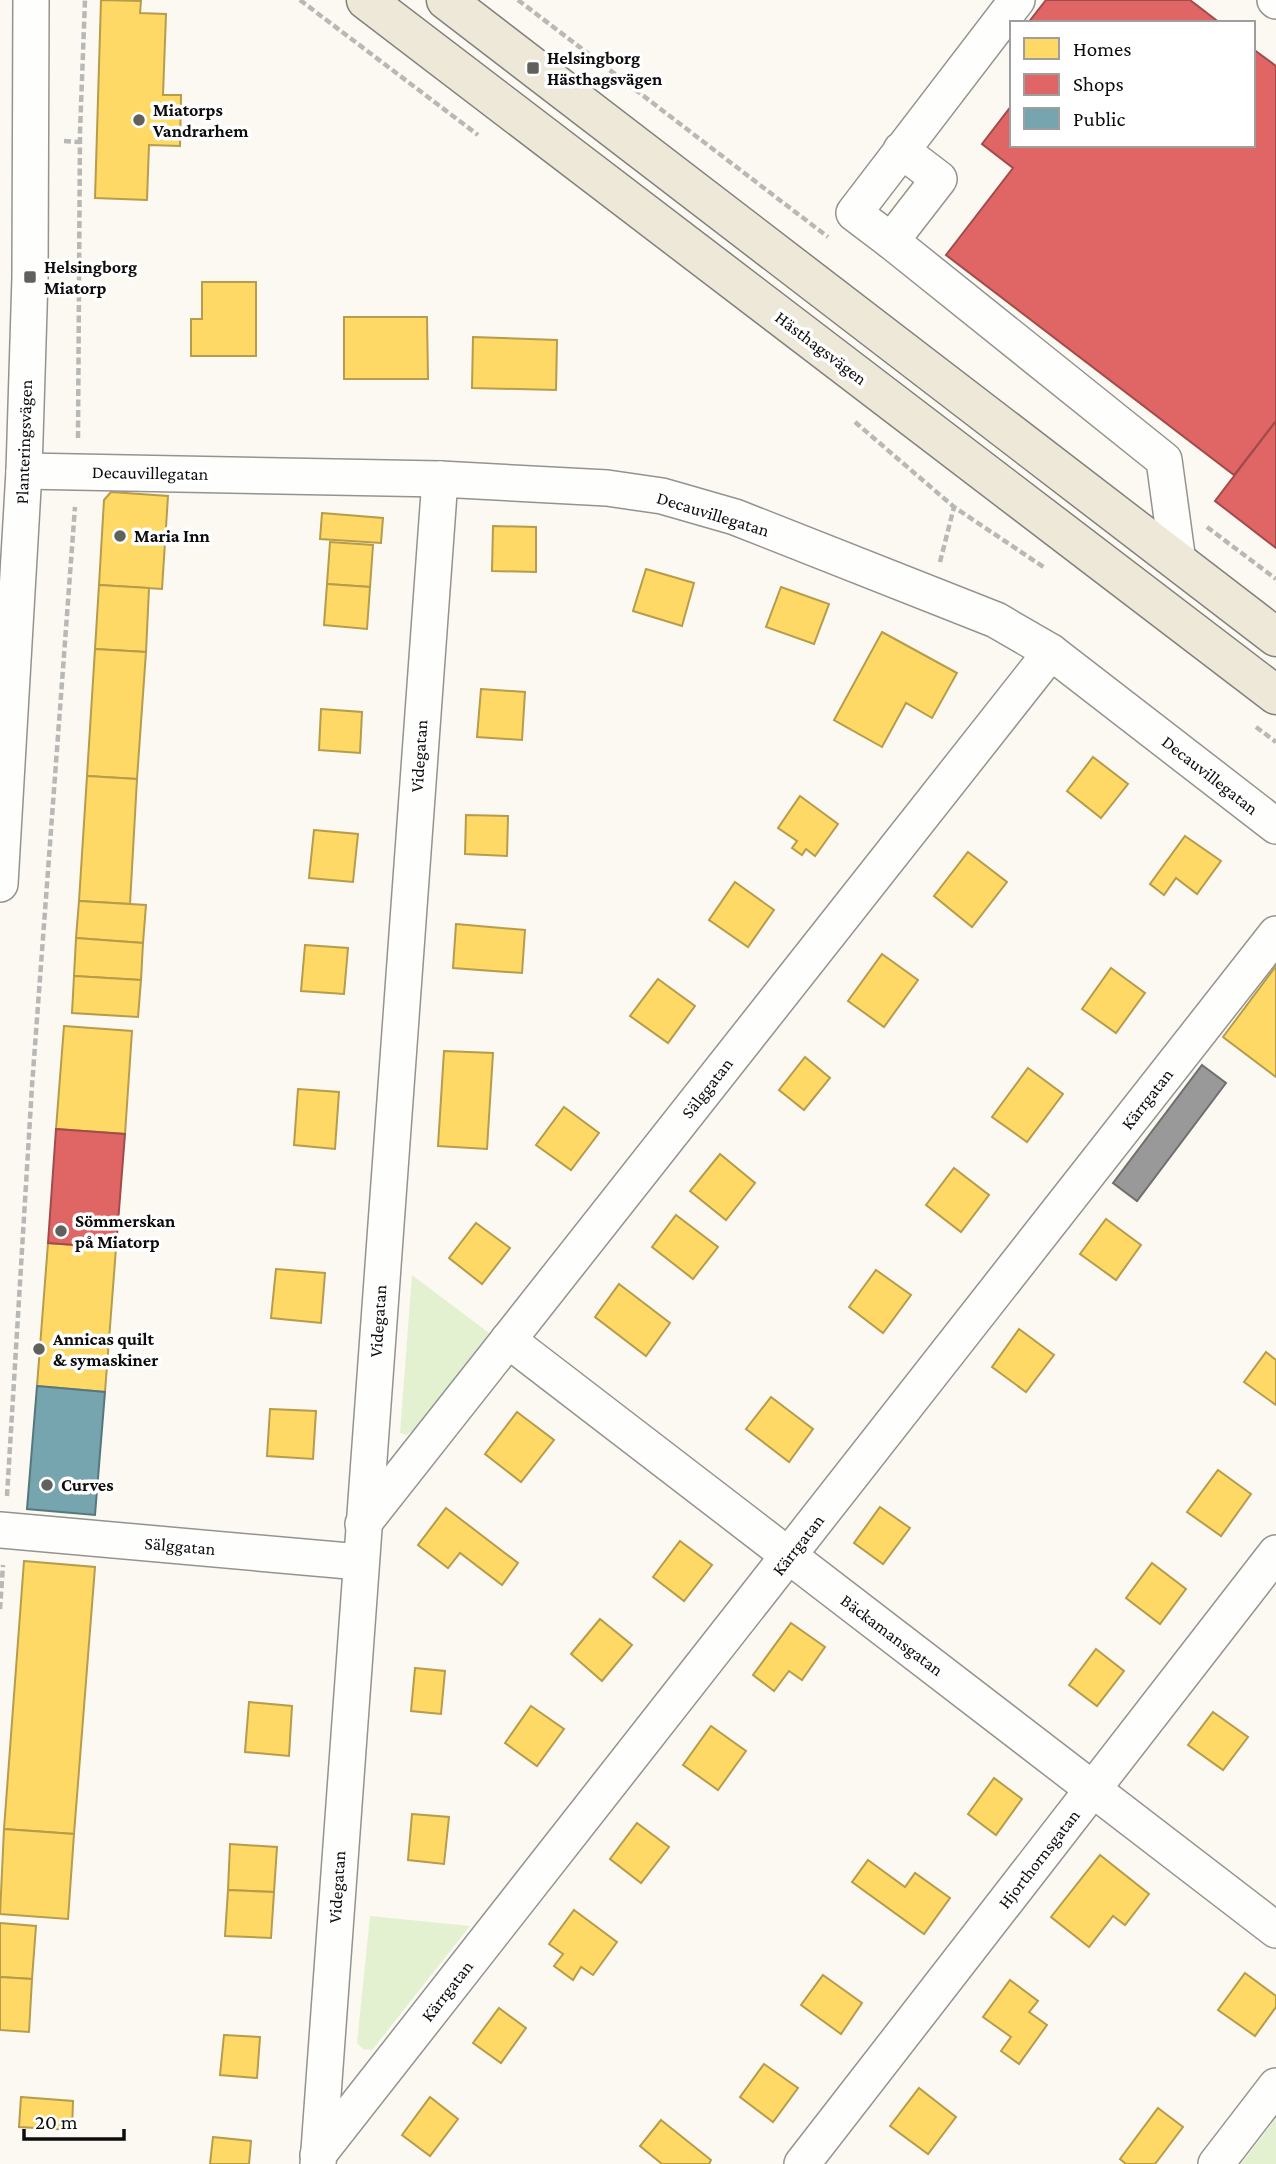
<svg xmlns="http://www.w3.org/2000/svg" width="1276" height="2164" font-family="'Crimson Pro',serif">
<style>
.green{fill:#e4f1d1}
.homes{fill:#ffd966;stroke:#b69c4b;stroke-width:2}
.shops{fill:#e06666;stroke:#a14b4b;stroke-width:2}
.public{fill:#76a5af;stroke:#56777e;stroke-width:2}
.industry{fill:#999;stroke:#6f6f6f;stroke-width:2}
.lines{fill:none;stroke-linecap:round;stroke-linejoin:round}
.minor-casing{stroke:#949390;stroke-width:38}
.major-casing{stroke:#81817d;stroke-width:41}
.path{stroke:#b8b8b6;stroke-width:4.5;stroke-dasharray:7 3.5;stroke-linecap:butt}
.minor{stroke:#fefefd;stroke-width:35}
.major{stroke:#ede8d8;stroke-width:38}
.poi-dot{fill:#60605d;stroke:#fff;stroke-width:2.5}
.labels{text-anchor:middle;stroke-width:7;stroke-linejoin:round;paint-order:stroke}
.poi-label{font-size:18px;font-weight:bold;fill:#0d0d0d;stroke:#fff;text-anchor:start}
.street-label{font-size:18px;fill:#0d0d0d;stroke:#fff}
</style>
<rect width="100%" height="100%" fill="#fbf9f1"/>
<g class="green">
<polygon points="412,1275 489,1333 414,1430 406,1435 400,1433"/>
<polygon points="370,1916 470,1926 372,2050 363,2049 357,2043"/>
<polygon points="1276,2118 1276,2164 1241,2164"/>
</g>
<g class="homes">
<polygon points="101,0 141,1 140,13 166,14 163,95 181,95 180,146 149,145 147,200 95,198"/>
<polygon points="202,282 256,282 256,356 191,356 191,319 202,319"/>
<polygon points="344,317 427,317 428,379 344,379"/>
<polygon points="473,337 557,340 556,390 472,388"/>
<polygon points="111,492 168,496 162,589 99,585 104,500"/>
<polygon points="322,513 383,518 381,543 320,539"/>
<polygon points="493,526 536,527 536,572 492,571"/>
<polygon points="330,542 373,545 370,587 327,584"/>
<polygon points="646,569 694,583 682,626 633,611"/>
<polygon points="327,584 370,587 367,629 324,625"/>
<polygon points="99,585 149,588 146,652 95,649"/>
<polygon points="781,587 829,604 814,644 766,627"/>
<polygon points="882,632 957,673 932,718 906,703 882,747 834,720"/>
<polygon points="95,649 146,652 137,779 87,776"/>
<polygon points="481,689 525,692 522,740 477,737"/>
<polygon points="321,709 362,712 360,753 319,750"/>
<polygon points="1093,757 1128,784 1101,818 1067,791"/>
<polygon points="87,776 137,779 130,904 79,901"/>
<polygon points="800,796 838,824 815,856 806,849 802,855 792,848 797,841 778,828"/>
<polygon points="466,815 508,816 507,856 465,854"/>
<polygon points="314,830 358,834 353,882 309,878"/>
<polygon points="1185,836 1221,861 1197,894 1176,878 1164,895 1150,884"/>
<polygon points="968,852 1007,882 972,927 934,896"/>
<polygon points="735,882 774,910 748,947 709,920"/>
<polygon points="79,901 146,905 143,943 76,938"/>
<polygon points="456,924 525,930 522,973 453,968"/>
<polygon points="76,938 143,943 141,980 74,976"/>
<polygon points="305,945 348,948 344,994 301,991"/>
<polygon points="882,954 918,980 884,1027 848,1001"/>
<polygon points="1276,966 1276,1077 1223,1037"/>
<polygon points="1111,968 1145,993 1116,1033 1082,1009"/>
<polygon points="74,976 141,980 138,1017 72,1013"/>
<polygon points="658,979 695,1006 668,1043 630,1016"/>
<polygon points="64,1026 132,1031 125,1134 56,1129"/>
<polygon points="444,1051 493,1053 487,1149 438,1146"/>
<polygon points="805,1057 830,1078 804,1110 779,1090"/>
<polygon points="1028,1068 1063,1094 1027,1142 992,1117"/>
<polygon points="298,1089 339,1092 335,1149 294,1145"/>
<polygon points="564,1107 599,1133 571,1170 536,1145"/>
<polygon points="720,1154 755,1183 726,1220 690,1191"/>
<polygon points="954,1168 989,1195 961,1232 926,1205"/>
<polygon points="676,1215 718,1247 693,1279 652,1247"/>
<polygon points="1106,1219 1141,1245 1116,1280 1080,1254"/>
<polygon points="476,1223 510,1248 482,1284 449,1258"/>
<polygon points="48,1243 116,1248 105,1392 37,1386"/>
<polygon points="276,1269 325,1273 321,1323 271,1318"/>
<polygon points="876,1270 911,1295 883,1333 849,1307"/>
<polygon points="619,1284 670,1323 646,1356 595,1317"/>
<polygon points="1019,1329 1054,1355 1026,1392 992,1367"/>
<polygon points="1266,1352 1276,1360 1276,1405 1244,1382"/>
<polygon points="771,1397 813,1429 789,1462 746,1429"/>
<polygon points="270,1409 316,1411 313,1459 267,1456"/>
<polygon points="517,1412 554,1440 521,1482 485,1454"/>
<polygon points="1218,1470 1251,1494 1221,1536 1187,1512"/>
<polygon points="880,1507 910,1528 883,1564 854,1543"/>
<polygon points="446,1508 518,1563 502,1585 460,1553 448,1568 418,1545"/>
<polygon points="680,1541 712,1565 684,1601 653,1577"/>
<polygon points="24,1561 95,1567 74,1834 4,1829"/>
<polygon points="1152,1563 1186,1589 1160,1624 1126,1598"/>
<polygon points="600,1619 632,1645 602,1681 571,1654"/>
<polygon points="791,1623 825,1647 802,1680 789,1671 774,1691 753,1675"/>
<polygon points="1096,1649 1124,1671 1097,1706 1069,1685"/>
<polygon points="415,1668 445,1671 441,1714 411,1711"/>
<polygon points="249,1702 292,1706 289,1756 245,1752"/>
<polygon points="531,1706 564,1729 537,1766 505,1743"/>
<polygon points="1213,1712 1248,1737 1223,1770 1188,1745"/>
<polygon points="711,1726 746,1751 718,1790 683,1765"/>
<polygon points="994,1778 1022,1799 996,1835 968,1814"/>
<polygon points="412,1814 449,1817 444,1864 408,1860"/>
<polygon points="637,1823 669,1847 641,1883 610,1859"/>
<polygon points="4,1829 74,1834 68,1919 0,1914"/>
<polygon points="230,1844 277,1847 274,1892 228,1890"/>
<polygon points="1100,1855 1149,1894 1125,1925 1113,1916 1089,1947 1051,1917"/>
<polygon points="868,1860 905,1887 915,1873 950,1898 924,1934 852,1882"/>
<polygon points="228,1890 274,1892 271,1938 225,1936"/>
<polygon points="574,1910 617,1942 593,1975 581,1967 573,1980 554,1966 563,1954 549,1944"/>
<polygon points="0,1923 36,1926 32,1979 0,1977"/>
<polygon points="1245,1973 1276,1996 1276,2007 1255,2036 1218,2010"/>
<polygon points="823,1975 862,2003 841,2034 801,2005"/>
<polygon points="0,1977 32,1979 29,2032 0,2030"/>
<polygon points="1010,1980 1038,2001 1029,2012 1047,2025 1019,2064 1001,2051 1011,2037 983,2017"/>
<polygon points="499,2008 526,2028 501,2063 473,2043"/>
<polygon points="224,2035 260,2037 257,2078 220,2075"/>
<polygon points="764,2064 798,2088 773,2122 740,2097"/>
<polygon points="919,2088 956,2117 928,2154 890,2126"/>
<polygon points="21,2097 73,2101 72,2130 19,2127"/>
<polygon points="430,2097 458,2119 430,2156 402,2135"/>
<polygon points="1158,2108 1183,2127 1155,2164 1126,2164 1120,2159"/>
<polygon points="661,2120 711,2160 709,2164 662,2164 640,2146"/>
<polygon points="213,2137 251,2141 249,2164 210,2164"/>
</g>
<g class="shops">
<polygon points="1046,0 1190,0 1220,23 1028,23"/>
<polygon points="1253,49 1276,66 1276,421 1234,475 946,255 1013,168 982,144 1012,105 1012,145 1253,145"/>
<polygon points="1276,421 1276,548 1215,501"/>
<polygon points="56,1129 125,1134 116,1248 48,1243"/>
</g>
<polygon class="public" points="37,1386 105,1392 95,1515 27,1509"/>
<polygon class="industry" points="1202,1065 1226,1083 1137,1201 1113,1183"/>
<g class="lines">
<g class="minor-casing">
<g id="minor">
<polyline points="1275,0 1276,1"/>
<polyline points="901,150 939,179 891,241 854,213 1017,0"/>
<polyline points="891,241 1164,460 1178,562"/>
<polyline points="24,471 440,479 607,488 662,496 735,517 996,620 1051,652 1276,826"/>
<polyline points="0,884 24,471 30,277 31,0"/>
<polyline points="508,1340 1276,1930"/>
<polyline points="363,1524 1051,652"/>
<polyline points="0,1530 360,1562"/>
<polyline points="318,2155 1276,934"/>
<polyline points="318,2164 440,479"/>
<polyline points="802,2164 1276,1553"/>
<polyline points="1216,2164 1276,2086"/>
</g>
</g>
<g class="major-casing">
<g id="major">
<polyline points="366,0 1276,695"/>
<polyline points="446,0 1276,637"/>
</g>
</g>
<g class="path">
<polyline points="300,0 478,135"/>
<polyline points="518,0 828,237"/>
<polyline points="64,141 80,142"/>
<polyline points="855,422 954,507 1045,568"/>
<polyline points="78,438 80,132 85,0"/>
<polyline points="1207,527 1276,579"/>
<polyline points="940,562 954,507"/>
<polyline points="1256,727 1276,742"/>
<polyline points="7,1496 32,1086 75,507"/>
<polyline points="0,1609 3,1565"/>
</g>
<use href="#minor" class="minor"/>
<use href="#major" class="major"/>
</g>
<g class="poi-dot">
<rect x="526" y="61" width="14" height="14" rx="3.5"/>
<circle cx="139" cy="120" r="7"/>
<rect x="23" y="270" width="14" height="14" rx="3.5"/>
<circle cx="120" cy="536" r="7"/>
<circle cx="61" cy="1231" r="7"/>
<circle cx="39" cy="1349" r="7"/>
<circle cx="47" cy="1485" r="7"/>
</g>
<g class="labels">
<g class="poi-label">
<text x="547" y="64">Helsingborg<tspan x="547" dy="21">Hästhagsvägen</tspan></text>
<text x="153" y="116">Miatorps<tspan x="153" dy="21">Vandrarhem</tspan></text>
<text x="44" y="273">Helsingborg<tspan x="44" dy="21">Miatorp</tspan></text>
<text x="134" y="542">Maria Inn</text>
<text x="75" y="1227">Sömmerskan<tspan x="75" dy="21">på Miatorp</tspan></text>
<text x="53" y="1345">Annicas quilt<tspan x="53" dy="21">&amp; symaskiner</tspan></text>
<text x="61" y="1491">Curves</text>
</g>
<g class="street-label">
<text transform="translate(821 348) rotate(37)" y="6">Hästhagsvägen</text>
<text transform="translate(24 442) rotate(-88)" y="6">Planteringsvägen</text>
<text transform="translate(150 473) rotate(1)" y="6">Decauvillegatan</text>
<text transform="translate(713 514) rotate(17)" y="6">Decauvillegatan</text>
<text transform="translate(419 756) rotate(-86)" y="6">Videgatan</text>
<text transform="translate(1210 775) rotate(38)" y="6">Decauvillegatan</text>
<text transform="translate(707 1088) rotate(-52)" y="6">Sälggatan</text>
<text transform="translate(1147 1099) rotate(-52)" y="6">Kärrgatan</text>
<text transform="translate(378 1321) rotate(-86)" y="6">Videgatan</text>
<text transform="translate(798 1545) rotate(-52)" y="6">Kärrgatan</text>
<text transform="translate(180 1546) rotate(5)" y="6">Sälggatan</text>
<text transform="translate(892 1635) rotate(37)" y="6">Bäckamansgatan</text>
<text transform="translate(1039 1859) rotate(-52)" y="6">Hjorthornsgatan</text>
<text transform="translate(337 1887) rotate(-86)" y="6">Videgatan</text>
<text transform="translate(447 1991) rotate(-52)" y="6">Kärrgatan</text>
</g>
</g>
<rect x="1010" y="21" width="245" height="126" fill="#ffffff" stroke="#9e9e9e" stroke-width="2"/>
<rect x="1024" y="38" width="35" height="21" fill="#ffd966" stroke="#9e9e9e" stroke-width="2"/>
<text x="1073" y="56" font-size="21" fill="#0d0d0d">Homes</text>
<rect x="1024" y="74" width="35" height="21" fill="#e06666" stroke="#9e9e9e" stroke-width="2"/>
<text x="1073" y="91" font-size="21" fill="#0d0d0d">Shops</text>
<rect x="1024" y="108" width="35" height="21" fill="#76a5af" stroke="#9e9e9e" stroke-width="2"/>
<text x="1073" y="126" font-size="21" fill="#0d0d0d">Public</text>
<path d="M24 2129v10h100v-10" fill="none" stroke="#0d0d0d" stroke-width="3.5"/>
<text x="35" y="2129" font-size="21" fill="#0d0d0d" stroke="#ffffff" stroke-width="5" paint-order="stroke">20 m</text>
</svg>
